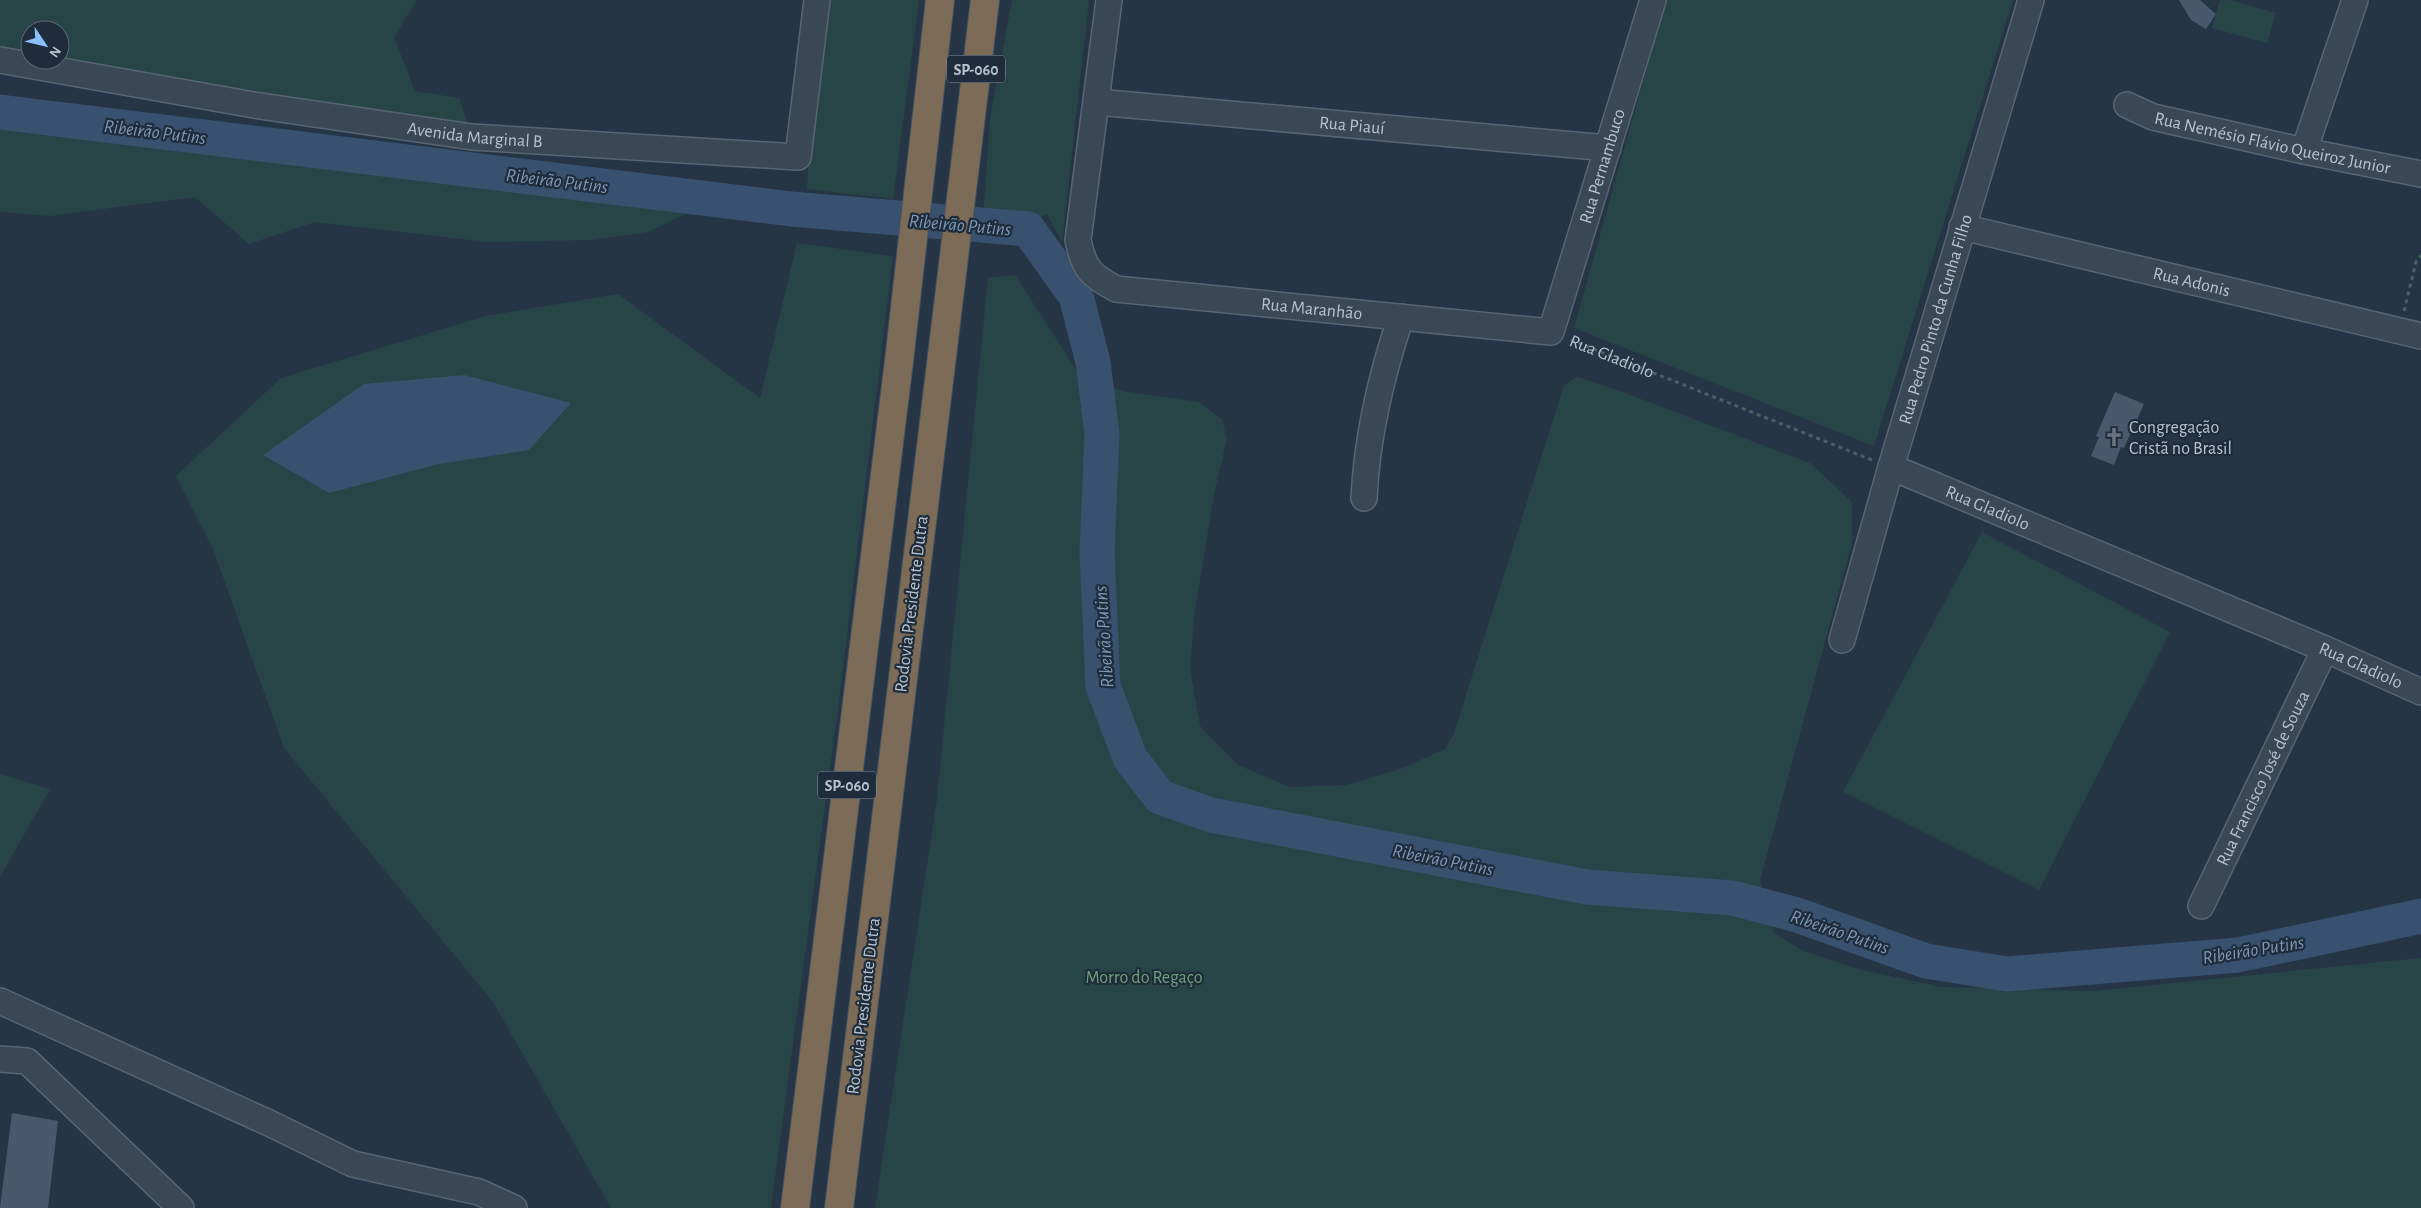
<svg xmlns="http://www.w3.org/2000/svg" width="2421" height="1208" font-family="'Alegreya Sans',sans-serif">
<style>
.green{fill:#274547;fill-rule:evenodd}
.water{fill:#37516e}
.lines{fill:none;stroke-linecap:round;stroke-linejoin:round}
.river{stroke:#37516e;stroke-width:35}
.building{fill:#49596d}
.minor-casing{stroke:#586573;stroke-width:28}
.highway-casing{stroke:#445260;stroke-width:30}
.path{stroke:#466263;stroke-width:3;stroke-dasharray:4 4;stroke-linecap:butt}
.minor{stroke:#3a4755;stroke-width:25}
.highway{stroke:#7c6b56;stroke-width:28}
.labels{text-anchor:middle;stroke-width:4.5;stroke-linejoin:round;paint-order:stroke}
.shield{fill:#1e2c3b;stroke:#8a95a3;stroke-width:1}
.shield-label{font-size:16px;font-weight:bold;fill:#b8c2cf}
.street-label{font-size:18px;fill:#b8c2cf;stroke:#1e2c3b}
.poi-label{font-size:18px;fill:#b8c2cf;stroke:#1e2c3b;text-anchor:start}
.park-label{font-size:18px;fill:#6da276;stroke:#1e2c3b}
.water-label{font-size:19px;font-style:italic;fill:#7c99b8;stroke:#1e2c3b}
</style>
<rect width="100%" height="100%" fill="#253546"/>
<g class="green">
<path d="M0,0H417L394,37L415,91L459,98L472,137L0,60ZM30,30H60V60H30Z"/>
<polygon points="827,0 919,0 893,199 807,189 809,150"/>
<polygon points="1012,0 1089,0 1062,242 1047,214 1032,222 983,219 990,118"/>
<polygon points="1666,0 2013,0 1874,446 1574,328"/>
<polygon points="2220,0 2229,0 2276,13 2267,43 2212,28"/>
<polygon points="0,112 714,200 648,232 592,240 488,242 315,222 249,244 195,197 50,216 0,212"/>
<polygon points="797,243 893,256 839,701 771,1208 611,1208 493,1002 284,748 213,549 176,476 281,378 486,316 618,294 760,398"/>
<polygon points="1015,275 1079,374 1122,391 1199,402 1222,419 1227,439 1214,494 1195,611 1190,669 1200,726 1238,765 1290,787 1347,785 1400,769 1445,749 1454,733 1564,385 1577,377 1620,391 1810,463 1852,502 1852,543 1760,880 1773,932 1803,951 1858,969 1941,987 2094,991 2421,958 2421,1208 875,1208 937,799 988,278"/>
<polygon points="1982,532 2170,632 2039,890 1843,792"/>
<polygon points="0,774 50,789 0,877"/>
</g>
<polygon class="water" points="464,375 571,403 529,450 439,464 329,493 263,455 364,384"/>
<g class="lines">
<polyline class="river" points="0,112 791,209 1028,229 1076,296 1093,362 1102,435 1097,552 1103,686 1130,758 1160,797 1211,815 1587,887 1733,898 1797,915 1926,961 2007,974 2238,955 2421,916"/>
</g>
<g class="building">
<polygon points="2179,0 2200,0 2216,14 2206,29 2191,20"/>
<polygon points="2115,392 2144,404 2124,448 2121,447 2114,465 2091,456 2099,437 2096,436"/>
<polygon points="12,1113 58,1121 48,1208 0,1208"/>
</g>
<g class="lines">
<g class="minor-casing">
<g id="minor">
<path id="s2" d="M1109,0L1078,240C1084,269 1090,275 1116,289L1551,332L1653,0"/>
<path id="s3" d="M0,60L254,105L472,137L798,157L817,0"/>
<path id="s4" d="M1097,102L1608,148"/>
<path id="s5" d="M2127,105L2153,117L2304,151L2421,174"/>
<polyline points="2304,151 2355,0"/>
<path id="s6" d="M1962,227L2421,336"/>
<path id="s7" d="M1891,467L2325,649L2421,692"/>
<path d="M1364,498C1367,436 1381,376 1401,317"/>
<path id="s8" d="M1842,640L1891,467L2031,0"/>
<path id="s9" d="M2201,906L2325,649"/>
<polyline points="0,1001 267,1122 353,1164 479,1192 514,1208"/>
<polyline points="0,1059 27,1061 181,1208"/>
</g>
</g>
<g class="highway-casing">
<g id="highway">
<polyline points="795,1208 899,361 940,0"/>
<polyline points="839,1208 985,0"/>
</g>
</g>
<g class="path">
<polyline points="2404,311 2416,262 2421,255"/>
<path id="s1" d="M1571,340L1872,460"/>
</g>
<use href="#minor" class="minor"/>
<use href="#highway" class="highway"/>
</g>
<defs>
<g id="church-bare" transform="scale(1.5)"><path d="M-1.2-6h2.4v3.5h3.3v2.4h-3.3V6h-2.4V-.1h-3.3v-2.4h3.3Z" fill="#6b7280" stroke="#1e2c3b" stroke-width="2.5" paint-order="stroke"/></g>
</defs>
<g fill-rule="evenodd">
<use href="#church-bare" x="2114" y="437"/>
</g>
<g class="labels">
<g class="shield">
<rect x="947" y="55.5" width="58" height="27" rx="4"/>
<rect x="818" y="771.5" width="58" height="27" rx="4"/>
</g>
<g class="shield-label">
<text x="976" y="75">SP-060</text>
<text x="847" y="791">SP-060</text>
</g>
<g class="street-label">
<text dy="6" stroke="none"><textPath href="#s4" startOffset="256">Rua Piauí</textPath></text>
<text dy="6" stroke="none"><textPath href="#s3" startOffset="481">Avenida Marginal B</textPath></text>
<text dy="6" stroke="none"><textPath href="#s5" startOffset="151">Rua Nemésio Flávio Queiroz Junior</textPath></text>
<text dy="6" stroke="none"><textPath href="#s2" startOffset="918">Rua Pernambuco</textPath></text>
<text dy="6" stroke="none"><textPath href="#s6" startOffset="236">Rua Adonis</textPath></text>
<text dy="6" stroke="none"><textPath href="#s2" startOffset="504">Rua Maranhão</textPath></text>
<text dy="6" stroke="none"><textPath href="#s8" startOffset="334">Rua Pedro Pinto da Cunha Filho</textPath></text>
<text dy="6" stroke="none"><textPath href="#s1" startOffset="44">Rua Gladiolo</textPath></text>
<text dy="6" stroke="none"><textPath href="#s7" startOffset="105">Rua Gladiolo</textPath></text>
<text transform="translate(911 604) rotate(-83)" y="6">Rodovia Presidente Dutra</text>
<text dy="6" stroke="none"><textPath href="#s7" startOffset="510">Rua Gladiolo</textPath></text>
<text dy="6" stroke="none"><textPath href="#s9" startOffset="142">Rua Francisco José de Souza</textPath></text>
<text transform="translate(863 1006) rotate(-83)" y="6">Rodovia Presidente Dutra</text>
</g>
<g class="poi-label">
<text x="2129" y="433">Congregação<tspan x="2129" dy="21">Cristã no Brasil</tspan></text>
</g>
<g class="park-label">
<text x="1144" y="983">Morro do Regaço</text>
</g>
<g class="water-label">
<text transform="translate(155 131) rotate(7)" y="7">Ribeirão Putins</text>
<text transform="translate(557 180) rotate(7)" y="7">Ribeirão Putins</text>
<text transform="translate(960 224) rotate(5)" y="7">Ribeirão Putins</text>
<text transform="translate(1103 637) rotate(-94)" y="7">Ribeirão Putins</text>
<text transform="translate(1443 859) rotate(11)" y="7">Ribeirão Putins</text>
<text transform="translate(1840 931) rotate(19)" y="7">Ribeirão Putins</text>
<text transform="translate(2253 949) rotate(-9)" y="7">Ribeirão Putins</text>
</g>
</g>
<g transform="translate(45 45) rotate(125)"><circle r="24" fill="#1e2c3b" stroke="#5c6876"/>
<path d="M0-4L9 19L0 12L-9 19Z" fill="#8cbfff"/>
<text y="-8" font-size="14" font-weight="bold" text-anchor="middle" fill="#b8c2cf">N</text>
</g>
</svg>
